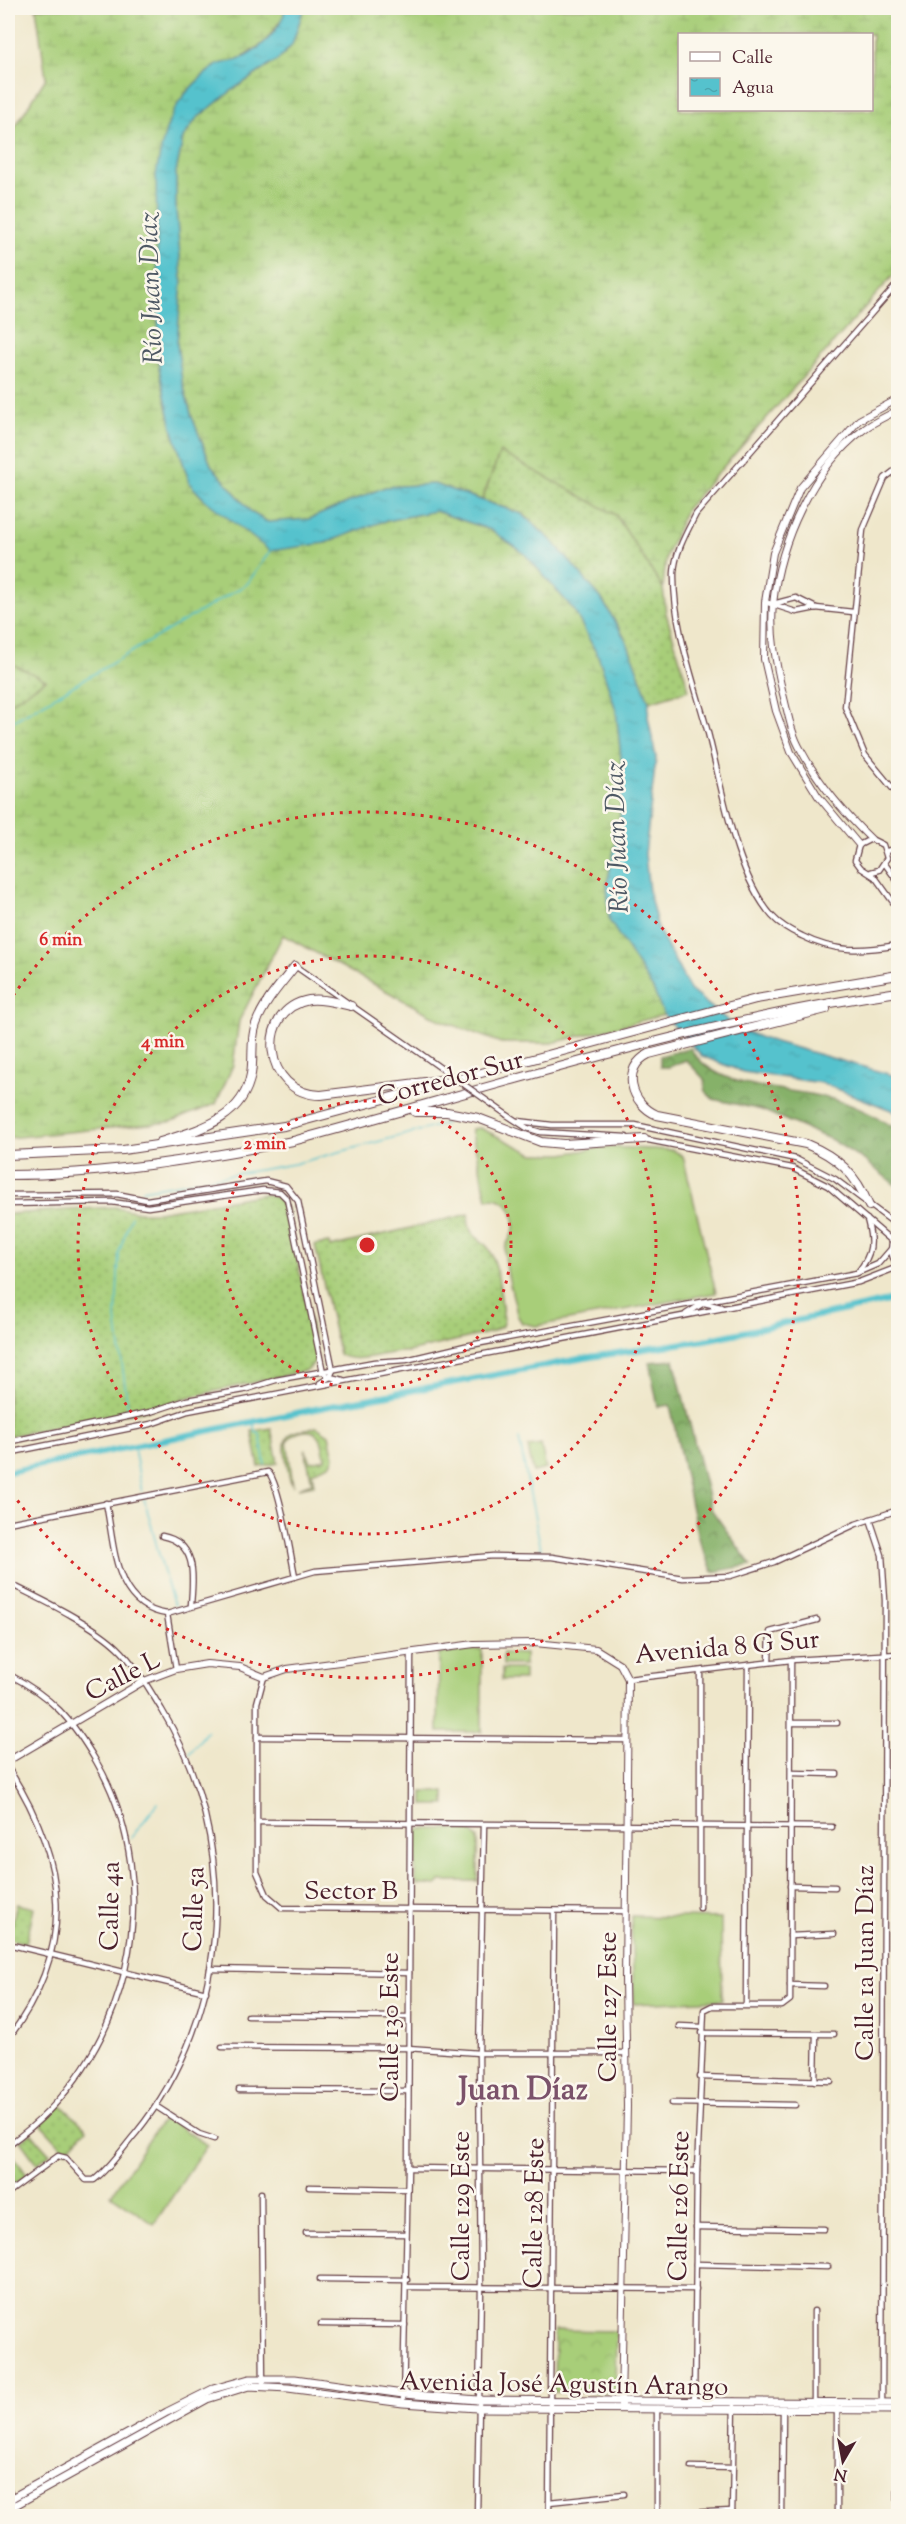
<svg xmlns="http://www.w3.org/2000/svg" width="906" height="2524" font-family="'Sorts Mill Goudy',serif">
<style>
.grass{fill:url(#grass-dots);stroke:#797652;stroke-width:1.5}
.forest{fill:url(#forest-crowns);stroke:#68684a;stroke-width:1.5}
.wetland{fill:url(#wetland-marsh);stroke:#797652;stroke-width:1.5;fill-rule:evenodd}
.park{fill:url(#park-crowns);stroke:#797652;stroke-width:1.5}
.pitch{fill:#a8ce79;stroke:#797652;stroke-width:1.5}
.water{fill:url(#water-ripples);stroke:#50707c;stroke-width:1.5}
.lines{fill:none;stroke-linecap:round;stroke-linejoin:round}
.stream{stroke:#55c2cd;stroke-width:1.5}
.canal{stroke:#55c2cd;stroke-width:6}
.minor-casing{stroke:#633d43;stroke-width:7}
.tertiary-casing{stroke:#633d43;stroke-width:8}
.secondary-casing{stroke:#633d43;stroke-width:9}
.motorway-casing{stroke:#633d43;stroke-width:10}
.minor{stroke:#fff;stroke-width:4.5}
.tertiary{stroke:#fff;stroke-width:6}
.secondary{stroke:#fff;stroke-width:7}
.motorway{stroke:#fff;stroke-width:8}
.minor-bridge-casing{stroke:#633d43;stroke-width:7;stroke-linecap:butt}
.minor-bridge{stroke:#fff;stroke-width:4.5}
.ring{fill:none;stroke:#d62828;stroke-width:3;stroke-dasharray:3 6}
.labels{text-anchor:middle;stroke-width:5;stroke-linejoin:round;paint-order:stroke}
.street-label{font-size:26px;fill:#4a1f2b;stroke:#fbf7ec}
.water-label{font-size:27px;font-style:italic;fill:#4e5864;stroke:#fbf7ec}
.district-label{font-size:32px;font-weight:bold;fill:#7b526a;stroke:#fbf7ec}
.centre{fill:#d62828;stroke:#fbf7ec;stroke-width:3}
.ring-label{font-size:18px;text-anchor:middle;font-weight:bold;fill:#d62828;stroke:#fbf7ec;stroke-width:5;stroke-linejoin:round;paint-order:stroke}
</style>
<defs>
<pattern id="grass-dots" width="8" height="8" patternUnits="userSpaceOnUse" patternTransform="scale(1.5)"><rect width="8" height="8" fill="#a8ce79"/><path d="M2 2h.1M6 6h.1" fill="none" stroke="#92b069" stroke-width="1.8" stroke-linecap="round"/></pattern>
<pattern id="forest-crowns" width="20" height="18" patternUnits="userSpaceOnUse" patternTransform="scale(1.5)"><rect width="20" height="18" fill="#86b169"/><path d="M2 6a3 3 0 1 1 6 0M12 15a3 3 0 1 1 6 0" fill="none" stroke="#708f57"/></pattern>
<pattern id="wetland-marsh" width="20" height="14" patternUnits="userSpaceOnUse" patternTransform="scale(1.5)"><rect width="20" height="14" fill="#a8ce79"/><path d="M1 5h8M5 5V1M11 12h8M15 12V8" fill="none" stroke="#92b069"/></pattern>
<pattern id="park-crowns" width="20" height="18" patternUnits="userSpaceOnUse" patternTransform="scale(1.5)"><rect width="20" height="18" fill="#a8ce79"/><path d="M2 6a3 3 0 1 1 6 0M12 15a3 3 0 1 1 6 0" fill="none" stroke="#92b069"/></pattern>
<pattern id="water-ripples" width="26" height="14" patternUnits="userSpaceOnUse" patternTransform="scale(1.5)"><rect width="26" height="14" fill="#55c2cd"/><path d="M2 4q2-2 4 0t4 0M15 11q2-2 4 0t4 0" fill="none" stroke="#4ca6b0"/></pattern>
</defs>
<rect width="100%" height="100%" fill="#fbf7ec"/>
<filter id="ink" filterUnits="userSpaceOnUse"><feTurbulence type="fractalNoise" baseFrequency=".0167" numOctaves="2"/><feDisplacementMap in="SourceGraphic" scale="12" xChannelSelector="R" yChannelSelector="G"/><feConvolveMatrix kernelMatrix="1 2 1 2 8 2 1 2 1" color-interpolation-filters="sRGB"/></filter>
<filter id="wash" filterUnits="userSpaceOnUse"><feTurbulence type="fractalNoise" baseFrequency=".008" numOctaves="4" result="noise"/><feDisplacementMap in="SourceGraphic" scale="24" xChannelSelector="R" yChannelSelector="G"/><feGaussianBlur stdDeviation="1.35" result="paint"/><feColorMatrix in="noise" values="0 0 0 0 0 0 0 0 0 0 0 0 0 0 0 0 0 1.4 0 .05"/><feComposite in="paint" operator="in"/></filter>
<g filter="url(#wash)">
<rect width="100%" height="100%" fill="#efe7cb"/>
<g class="grass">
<polygon points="500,451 616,515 663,588 666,613 689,690 649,702 627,642 601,598 554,543 523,514 482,500"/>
<polygon points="8,662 47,680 8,704"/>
<polygon points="265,1194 280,1198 287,1209 317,1358 308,1370 185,1398 152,1409 8,1436 8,1214 115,1207 139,1212 158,1212"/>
<path d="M469,1214C465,1240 484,1236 491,1253C500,1272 500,1299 504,1319L502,1326L492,1332L408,1352C388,1350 356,1366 339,1354L315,1245L329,1243L330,1247Z"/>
<path d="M317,1427L329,1435L334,1458L330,1465L312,1472L314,1485L298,1488L312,1483L305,1449L311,1462L325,1459C324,1453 323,1445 321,1440C314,1425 295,1431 287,1441L293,1486C289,1480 288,1471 287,1463C280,1432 290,1432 317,1427Z"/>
<polygon points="271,1428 278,1463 259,1467 252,1431"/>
<polygon points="17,1904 34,1908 26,1943 8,1939"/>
<polygon points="60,2104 87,2129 66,2151 41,2124"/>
<polygon points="31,2133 50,2154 37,2164 20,2141"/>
<polygon points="10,2151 27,2175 15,2184 8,2172 8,2154"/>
</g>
<g class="forest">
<path d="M690,1048C717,1092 784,1086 828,1098C854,1104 876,1116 898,1130V1187L864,1160L832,1140L762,1110L713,1099L705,1091V1080L686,1060L669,1067H660V1056Z"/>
<polygon points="674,1360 711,1509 751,1565 713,1572 698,1538 670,1405 658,1407 649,1362"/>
</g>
<g class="wetland">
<polygon points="36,8 285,8 285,15 265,42 240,59 216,66 185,94 158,250 159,369 172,428 190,484 205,500 325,543 381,522 435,511 491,530 524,553 574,610 599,658 616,710 622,767 620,822 607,884 636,960 653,989 664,1015 552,1043 501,1043 440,1020 283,935 239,1021 233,1065 216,1104 170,1122 8,1138 8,704 46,680 8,662 8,138 46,78"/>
<path d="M304,8H898V270L686,509L666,557L663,588L616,515L500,452L482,500L434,484L385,487L309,519L268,522L252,513L211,465L192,417L182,381L177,344L182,280L176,210V172L183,138L196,119L235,88L278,60L292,45ZM680,34H872V110H680Z"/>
</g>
<polygon class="park" points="555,2330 616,2331 615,2393 554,2392"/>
<g class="pitch">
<path d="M480,1128L534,1154H563L605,1147L673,1150L683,1156L716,1293L536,1326L522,1323L517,1315C514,1295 504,1270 505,1250C506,1242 513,1236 514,1228C516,1211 505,1195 487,1199L471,1129Z"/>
<polygon points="541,1445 546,1469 533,1472 528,1447"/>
<polygon points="482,1649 482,1732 438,1732 439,1654"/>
<polygon points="503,1653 525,1654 525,1665 503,1665"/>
<rect x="502" y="1669" width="22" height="11"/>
<rect x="423" y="1792" width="22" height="13"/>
<polygon points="421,1829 468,1829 478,1838 478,1881 440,1881 437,1885 418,1885 415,1879 416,1834"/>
<polygon points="631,1916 721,1918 722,2000 634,2004"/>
<polygon points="164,2117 207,2145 154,2224 111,2195"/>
</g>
<path class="water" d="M285,8H304L292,45L278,60L235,88L196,119L183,138L176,172V210L182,280L177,344L182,381L192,417L211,465L252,513L268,522L309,519L385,487L434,484L522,514L554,543L601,598L627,642L649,702L648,717L656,758L645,854L649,892L658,929L690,990L736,1027L761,1038L895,1076L898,1079V1116L891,1110L822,1083L743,1072L702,1056L664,1015L653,989L609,920L607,884L620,822L622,767L616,710L599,658L574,610L524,553L491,530L435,511L381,522L325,543L270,551L205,500L190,484L172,428L159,368L156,175C161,147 166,117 185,94C193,85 206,72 216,66C222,62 231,62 238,60C257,52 283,29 285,8Z"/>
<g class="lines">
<g class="stream">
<polyline points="8,724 247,584 270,551"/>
<polyline points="142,1190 294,1164 445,1124"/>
<polyline points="128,1408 116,1318 119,1253 131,1216"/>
<polyline points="253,1421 255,1432 260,1434 265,1465"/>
<polyline points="519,1439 541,1549"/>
<polyline points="134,1448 142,1492"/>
<path d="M144,1499C155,1536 161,1568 174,1605"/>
<polyline points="189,1754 207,1731"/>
<polyline points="131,1838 158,1803"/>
</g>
<polyline class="canal" points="8,1472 325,1407 590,1357 705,1340 898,1299"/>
</g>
</g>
<g filter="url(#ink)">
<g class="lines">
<g class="minor-casing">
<g id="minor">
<path d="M898,283L696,514C687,532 675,552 674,573C673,627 694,681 708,733C722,787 735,874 772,916C780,925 791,931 802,936C835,953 863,951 898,945"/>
<polyline points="898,468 885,478 863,530 845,707 865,755 898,795"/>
<polyline points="765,602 796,612 816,608 853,612"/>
<polyline points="773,604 796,598 816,608"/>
<polyline points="887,851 898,847"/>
<polyline points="885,864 898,882"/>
<polyline points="871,872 879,870 887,858 883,845 871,839 859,845 855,860 861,868 875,877 898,909"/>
<polyline points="295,966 421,1054"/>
<polyline points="507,1115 527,1128 540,1132 626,1137"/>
<polyline points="518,1121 552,1125 635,1125 796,1159 835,1179 898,1226"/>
<polyline points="643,1139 792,1168 828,1186 892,1241"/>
<polyline points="8,1195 117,1194 147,1200 266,1181 286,1186 298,1201 333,1370 330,1377 320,1383"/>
<polyline points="8,1204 111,1202 148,1207 263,1190 280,1192 287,1199 323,1372 330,1377 343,1380"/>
<path d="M898,1232C889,1243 889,1255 898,1265"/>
<path d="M858,1272C873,1253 873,1242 867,1219"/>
<polyline points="704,1303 721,1307"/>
<polyline points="686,1314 702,1304"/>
<polyline points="8,1442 150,1412 187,1400 244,1390 276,1380 374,1362 406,1360 465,1346 857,1273 878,1264 891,1249"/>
<polyline points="8,1453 151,1424 188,1411 859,1282 898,1267"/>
<path d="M106,1503C115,1546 113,1606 167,1614L315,1571L493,1556L552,1557L683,1578L730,1576L774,1562L856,1524L898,1510"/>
<polyline points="870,1519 882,1555 885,1600 882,2404"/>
<path d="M8,1523L268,1472C279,1481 291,1557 295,1576"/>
<path d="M162,1536C198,1543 193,1577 191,1605"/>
<path d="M8,1583C40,1599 92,1623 117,1647C136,1665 149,1689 162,1710C241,1841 233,2013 136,2133C123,2148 110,2168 94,2180H86L66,2158L58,2156L8,2193"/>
<polyline points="167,1614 176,1669"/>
<polyline points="769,1662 770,1632 817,1620"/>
<path d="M8,1674C52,1697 71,1718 96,1761C170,1888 129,2062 8,2145"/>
<polyline points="264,1677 257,1703 257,1872 267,1895 282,1908 626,1911"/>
<polyline points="628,1679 791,1660 898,1654"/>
<polyline points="792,1723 837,1723"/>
<polyline points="257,1737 627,1740"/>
<path d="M8,1768C67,1860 78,1946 8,2039"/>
<polyline points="792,1773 837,1774"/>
<polyline points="257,1822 832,1827"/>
<polyline points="790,1886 835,1887"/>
<polyline points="700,1908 700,1671"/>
<polyline points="790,1936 834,1934"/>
<polyline points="8,1944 206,1992"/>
<polyline points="210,1969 409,1973"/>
<polyline points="790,1985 824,1986"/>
<polyline points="746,2005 748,1665"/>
<polyline points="248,2016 408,2017"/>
<polyline points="679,2026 702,2027"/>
<polyline points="702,2033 834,2034"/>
<polyline points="222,2047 408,2048 479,2053 626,2053"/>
<polyline points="700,2077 831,2081"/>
<polyline points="815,2081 816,2034"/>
<polyline points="239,2090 408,2091"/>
<polyline points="672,2103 795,2105"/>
<polyline points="157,2107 199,2134 214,2139"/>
<polyline points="408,2168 697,2171"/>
<polyline points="309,2187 407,2189"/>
<polyline points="261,2193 263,2386"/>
<polyline points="696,2227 824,2229"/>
<polyline points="306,2233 406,2234"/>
<polyline points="696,2264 828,2267"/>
<polyline points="320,2279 407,2280"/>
<polyline points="406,2287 696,2289"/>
<polyline points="321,2324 405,2325"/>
<polyline points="694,2402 697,2171 704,2010 712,2006 782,2006 790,2000 791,1660"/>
<polyline points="403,2403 408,2168 411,1652"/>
<polyline points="814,2405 814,2311"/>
<polyline points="837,2408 837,2516"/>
<polyline points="897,2410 898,2516"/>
<polyline points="691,2467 733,2468"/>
<polyline points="8,2488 13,2499"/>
<polyline points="549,2502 624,2494"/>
<polyline points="686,2513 732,2511"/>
<polyline points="477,2516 481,2287 479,2053 484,1825"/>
<polyline points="549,2516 554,1911"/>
<polyline points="657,2516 657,2408"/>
<polyline points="732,2516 734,2401"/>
<polyline points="782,2516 783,2408"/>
</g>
</g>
<g class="tertiary-casing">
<g id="tertiary">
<path d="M871,839C844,813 819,784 801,750C791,733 788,713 783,694C776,664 770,634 773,604C780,541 812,469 863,430C873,422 887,416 898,410"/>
<polyline points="859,845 818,796 791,752 776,711 764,659 765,602 773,553 800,488 859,420 898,399"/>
<polyline points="8,1761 144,1681 176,1669 207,1664 240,1667 264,1677 287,1669 474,1644 535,1643 596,1649 620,1664 628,1679 625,1979 627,2106 621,2406"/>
</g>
</g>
<g class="secondary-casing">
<g id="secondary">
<polyline points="8,2500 167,2412 213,2389 249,2379 295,2379 403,2394 478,2400 898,2403"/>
<polyline points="8,2509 207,2399 249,2386 288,2388 403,2403 477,2408 898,2410"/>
</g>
</g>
<g class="motorway-casing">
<g id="motorway">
<path d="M351,1006C337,1003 323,998 309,1000C254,1010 263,1095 321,1095L441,1080"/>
<path d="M826,1009L649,1054C620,1068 631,1104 657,1115L806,1144C838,1157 856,1174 869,1206"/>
<polyline points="415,1112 447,1112 478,1118 541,1142 564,1144 644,1139"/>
<path d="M160,1142C197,1130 243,1120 251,1074C254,1057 250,1040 256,1024C264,1002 281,984 295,966"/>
<polyline points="8,1155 123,1150 284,1126 756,999 898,975"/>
<path d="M8,1175C103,1175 199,1159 293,1141C491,1088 696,1021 898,992"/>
</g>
</g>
<use href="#minor" class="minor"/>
<use href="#tertiary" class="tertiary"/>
<use href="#secondary" class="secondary"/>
<use href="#motorway" class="motorway"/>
<g class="minor-bridge-casing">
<polyline id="minor-bridge" points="421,1054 507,1115"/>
</g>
<use href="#minor-bridge" class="minor-bridge"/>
</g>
</g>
<g class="ring">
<circle cx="367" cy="1245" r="144"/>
<circle cx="367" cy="1245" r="289"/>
<path d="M8 1003A433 433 0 1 1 8 1487"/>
</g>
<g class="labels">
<g class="street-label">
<text transform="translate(450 1077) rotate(-15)" y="9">Corredor Sur</text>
<text transform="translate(727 1646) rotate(-5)" y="9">Avenida 8 G Sur</text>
<text transform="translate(122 1675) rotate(-27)" y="9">Calle L</text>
<text x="351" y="1899">Sector B</text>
<text transform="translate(109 1906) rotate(-89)" y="9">Calle 4a</text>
<text transform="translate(193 1909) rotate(-88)" y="9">Calle 5a</text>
<text transform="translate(864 1963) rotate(-90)" y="9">Calle 1a Juan Díaz</text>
<text transform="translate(607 2007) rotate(-90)" y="9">Calle 127 Este</text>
<text transform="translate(389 2027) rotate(-90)" y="9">Calle 130 Este</text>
<text transform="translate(460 2206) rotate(-90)" y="9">Calle 129 Este</text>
<text transform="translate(678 2206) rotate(-89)" y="9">Calle 126 Este</text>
<text transform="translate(533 2213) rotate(-89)" y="9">Calle 128 Este</text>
<text transform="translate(564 2383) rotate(1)" y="9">Avenida José Agustín Arango</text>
</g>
<g class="water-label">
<text transform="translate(150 288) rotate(-92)" y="9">Río Juan Díaz</text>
<text transform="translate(616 837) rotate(-92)" y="9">Río Juan Díaz</text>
</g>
<g class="district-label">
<text x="523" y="2099">Juan Díaz</text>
</g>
</g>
<circle cx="367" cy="1245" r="9" class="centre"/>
<g class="ring-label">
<text x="61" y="945">6 min</text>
<text x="163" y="1047">4 min</text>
<text x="265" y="1149">2 min</text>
</g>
<rect width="906" height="2524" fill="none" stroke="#fbf7ec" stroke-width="30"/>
<rect x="678" y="33" width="195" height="78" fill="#fbf7ec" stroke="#b4a19f" stroke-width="1.5"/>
<rect x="690" y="52" width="30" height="9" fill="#ffffff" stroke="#b4a19f" stroke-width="1.5"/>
<text x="732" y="63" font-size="18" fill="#4a1f2b">Calle</text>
<rect x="690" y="78" width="30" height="18" fill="url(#water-ripples)" stroke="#b4a19f" stroke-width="1.5"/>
<text x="732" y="93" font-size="18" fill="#4a1f2b">Agua</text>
<g transform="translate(843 2461) rotate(190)" stroke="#fbf7ec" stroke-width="4.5" paint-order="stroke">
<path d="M0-4.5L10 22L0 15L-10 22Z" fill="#4a1f2b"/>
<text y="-9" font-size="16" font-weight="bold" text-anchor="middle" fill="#4a1f2b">N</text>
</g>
</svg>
